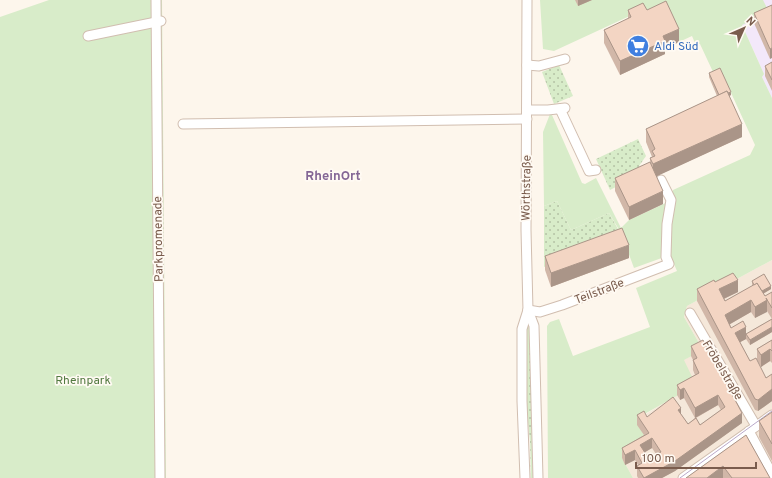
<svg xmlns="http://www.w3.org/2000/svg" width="772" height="478" font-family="Overpass,sans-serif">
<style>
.residential{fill:#f5e8da}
.education{fill:#f3e8fa}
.grass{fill:url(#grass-dots)}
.green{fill:#d8ecc9}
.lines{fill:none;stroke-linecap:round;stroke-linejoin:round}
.minor-casing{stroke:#d1beb0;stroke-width:11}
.minor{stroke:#fff;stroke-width:9}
.tram{stroke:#b9a8c9;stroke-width:1}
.wall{fill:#d1b7a8;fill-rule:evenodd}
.shaded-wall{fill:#aa9588}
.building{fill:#f3d5c3;stroke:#aa9588;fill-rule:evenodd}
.labels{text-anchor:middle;stroke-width:3.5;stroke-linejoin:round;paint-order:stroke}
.shop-label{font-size:12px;fill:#366cbe;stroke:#fffaf3;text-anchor:start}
.street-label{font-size:12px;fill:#7a5c4d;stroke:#fffaf3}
.park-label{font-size:12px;fill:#537a41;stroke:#fffaf3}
.neighbourhood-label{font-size:13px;font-weight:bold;fill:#846695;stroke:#fffaf3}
</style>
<defs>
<pattern id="grass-dots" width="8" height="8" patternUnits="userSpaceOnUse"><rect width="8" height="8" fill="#d8ecc9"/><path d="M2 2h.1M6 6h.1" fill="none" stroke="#b4c2a5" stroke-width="1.8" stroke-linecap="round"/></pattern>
</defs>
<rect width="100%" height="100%" fill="#fdf6ec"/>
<polygon class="residential" points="772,260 772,478 633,478 622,458 641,417 677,395 683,360 703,350 684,317 687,306"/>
<polygon class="education" points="731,0 772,0 772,98 762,77 764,74"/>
<g class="grass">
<polygon points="559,65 573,96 554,104 542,72"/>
<polygon points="638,139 646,156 639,166 641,174 610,190 596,159"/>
<polygon points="557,201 571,230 609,213 623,238 544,267 544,206"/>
<polygon points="528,325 530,326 533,478 531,478 530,441 526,404 526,332"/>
</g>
<g class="green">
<polygon points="49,0 162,0 166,478 0,478 0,17"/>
<polygon points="540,0 763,0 769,12 742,25 764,74 762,77 772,98 772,260 687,306 684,317 703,350 684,360 696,385 641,416 638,425 649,443 622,458 633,478 548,478 547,326 550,322 559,319 573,356 650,327 636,288 677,271 670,255 634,268 621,233 609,213 571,230 557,201 544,206 543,132 550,114 552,115 582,183 585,184 596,178 621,228 629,220 670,201 673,190 750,155 755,145 721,71 714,74 700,44 695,43 692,36 679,42 634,14 554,51 543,49"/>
</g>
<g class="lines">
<g class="minor-casing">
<g id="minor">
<polyline points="156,0 160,478"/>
<polyline points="88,36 161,21"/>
<polyline points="527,65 539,66 565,59"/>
<polyline points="560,109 589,171 596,170"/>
<polyline points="527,110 548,110 565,108"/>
<polyline points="183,124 527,119"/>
<polyline points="528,310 540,312 562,305 669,264 666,257 667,224 671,200 661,180"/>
<polyline points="528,310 534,326 538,478"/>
<polyline points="690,313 756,426"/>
<polyline points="749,431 772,474"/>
<polyline points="525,478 522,401 522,329 528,310 526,230 527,0"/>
<polyline points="683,478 772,415"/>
</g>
</g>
<use href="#minor" class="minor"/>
<polyline class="tram" points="680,478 772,411"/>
</g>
<g class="wall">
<polygon points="575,0 592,0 578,6"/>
<polygon points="772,5 770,59 754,23 754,13"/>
<polygon points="628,10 647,10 679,42 665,49 665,54 620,75 604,43 604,30 628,19"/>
<polygon points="772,62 772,91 765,76 765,66"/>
<polygon points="709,73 731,95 729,96 742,137 656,176 663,204 629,220 615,191 615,178 650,163 650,158 652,157 646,142 646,129 717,96 709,77"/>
<polygon points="545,256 629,258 551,287 545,270"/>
<polygon points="752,281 771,289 763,294 765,296 772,292 772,319 767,311 755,318 751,312 730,324 731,328 746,334 772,319 772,332 750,345 746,339 740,342 750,361 766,378 772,374 772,401 758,411 755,410 697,301 697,289 715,282 738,292 724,299 725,301 752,286"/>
<polygon points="772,340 772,363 770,361 761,367 757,360 757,349"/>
<path d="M691,346L742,423L675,471L662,478H638L637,476V466L638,465L635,460L625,465L622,458V448L644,435L637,425V415L647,417L681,414L688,424L695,418L684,398L680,400L677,395V385L695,375L693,370V360L691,356ZM718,405L721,410L700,425L696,418ZM652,448L656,454L649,459L645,452Z"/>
<polygon points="772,412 772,461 759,437 759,421"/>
<polygon points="746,435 770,478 686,478"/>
</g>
<g class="shaded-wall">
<polygon points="578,0 592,0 578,6"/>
<polygon points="679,29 679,42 665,49 665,54 620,75 620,61 663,36"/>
<polygon points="772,48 772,58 770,59 770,49"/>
<polygon points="731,92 731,95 720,101 720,97"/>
<polygon points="742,124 742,137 653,178 653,164"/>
<polygon points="663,191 663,204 629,220 629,207"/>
<polygon points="629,245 629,258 551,287 551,273"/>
<polygon points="738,280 738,292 719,301 719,289"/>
<polygon points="771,286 771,289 759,296 759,293"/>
<polygon points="751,300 751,312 725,327 725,315"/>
<polygon points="767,300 767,312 755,318 755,307"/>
<polygon points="746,327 746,339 735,345 735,333"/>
<polygon points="772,327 772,332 750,345 750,340"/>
<polygon points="770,349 770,361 761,367 761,355"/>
<polygon points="684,388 684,398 680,400 680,390"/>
<polygon points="772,389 772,401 758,411 758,400"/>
<polygon points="718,395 718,405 695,418 695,408"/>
<polygon points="681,408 681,418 678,410"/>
<polygon points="742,413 742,423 675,471 662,478 644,478"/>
<polygon points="652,438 652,448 640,455 640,445"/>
<polygon points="635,450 635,460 625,465 625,455"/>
<polygon points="723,466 723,478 707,478"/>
</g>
<g class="building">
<polygon points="666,1 679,29 663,36 665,41 620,61 604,30 631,17 628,10 643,3 647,10"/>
<polygon points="772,5 772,48 770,49 754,13"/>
<polygon points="772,62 772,80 765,66"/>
<polygon points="720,68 731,92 728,93 727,91 719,95 709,73"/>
<polygon points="727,91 742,124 653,164 650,158 655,156 652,151 655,149 646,129"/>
<polygon points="650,162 663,191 629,207 615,178"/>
<polygon points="622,228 629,245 551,273 545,256"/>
<polygon points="733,273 738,280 719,289 725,301 757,283 765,296 772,292 772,308 766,298 767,300 755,307 751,300 725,315 731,328 743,321 746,327 735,333 750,361 756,358 766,378 772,374 772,389 758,400 755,399 697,289 714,280 715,282"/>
<polygon points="764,274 771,286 762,291 757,283 754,285 752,281"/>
<polygon points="772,319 772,327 750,340 746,334"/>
<path d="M703,340L742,413L675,461L644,478L637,466L642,463L635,450L625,455L622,448L649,433L637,415L644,411L647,417L673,397L681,408L678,410L688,424L696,418L700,425L725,407L718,395L695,408L684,388L680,390L677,385L699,373L693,360L697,358L691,346ZM652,438L661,452L649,459L640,445Z"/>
<polygon points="772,340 772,351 770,349 761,355 757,349"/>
<polygon points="772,412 772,444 759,421"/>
<polygon points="746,435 770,478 732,478 723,466 707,478 686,478"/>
</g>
<defs>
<g id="supermarket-disc" transform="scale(1.15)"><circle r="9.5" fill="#3f7fe0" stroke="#fffaf3"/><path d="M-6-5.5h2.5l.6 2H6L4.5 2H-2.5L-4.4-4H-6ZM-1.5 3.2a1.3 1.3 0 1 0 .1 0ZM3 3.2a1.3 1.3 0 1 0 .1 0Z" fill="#fff"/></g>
</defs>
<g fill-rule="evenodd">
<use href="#supermarket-disc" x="638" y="46"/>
</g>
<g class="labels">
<g class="shop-label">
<text x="654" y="50">Aldi Süd</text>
</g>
<g class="street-label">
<text transform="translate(526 188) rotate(-89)" y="4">Wörthstraße</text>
<text transform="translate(158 239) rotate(-91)" y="4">Parkpromenade</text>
<text transform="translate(599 291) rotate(-21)" y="4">Teilstraße</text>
<text transform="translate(723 370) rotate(59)" y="4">Fröbelstraße</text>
</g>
<g class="park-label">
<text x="83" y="384">Rheinpark</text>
</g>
<g class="neighbourhood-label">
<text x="333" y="180">RheinOrt</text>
</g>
</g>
<g transform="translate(744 28) rotate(45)" stroke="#fffaf3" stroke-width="3" paint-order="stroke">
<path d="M0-3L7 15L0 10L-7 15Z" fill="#7a5c4d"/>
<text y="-6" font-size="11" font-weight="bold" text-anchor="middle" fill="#7a5c4d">N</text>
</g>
<path d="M636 462v6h120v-6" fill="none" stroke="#7a5c4d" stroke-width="2"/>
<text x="642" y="462" font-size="12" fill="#7a5c4d" stroke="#fffaf3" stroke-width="3" paint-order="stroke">100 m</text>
</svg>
